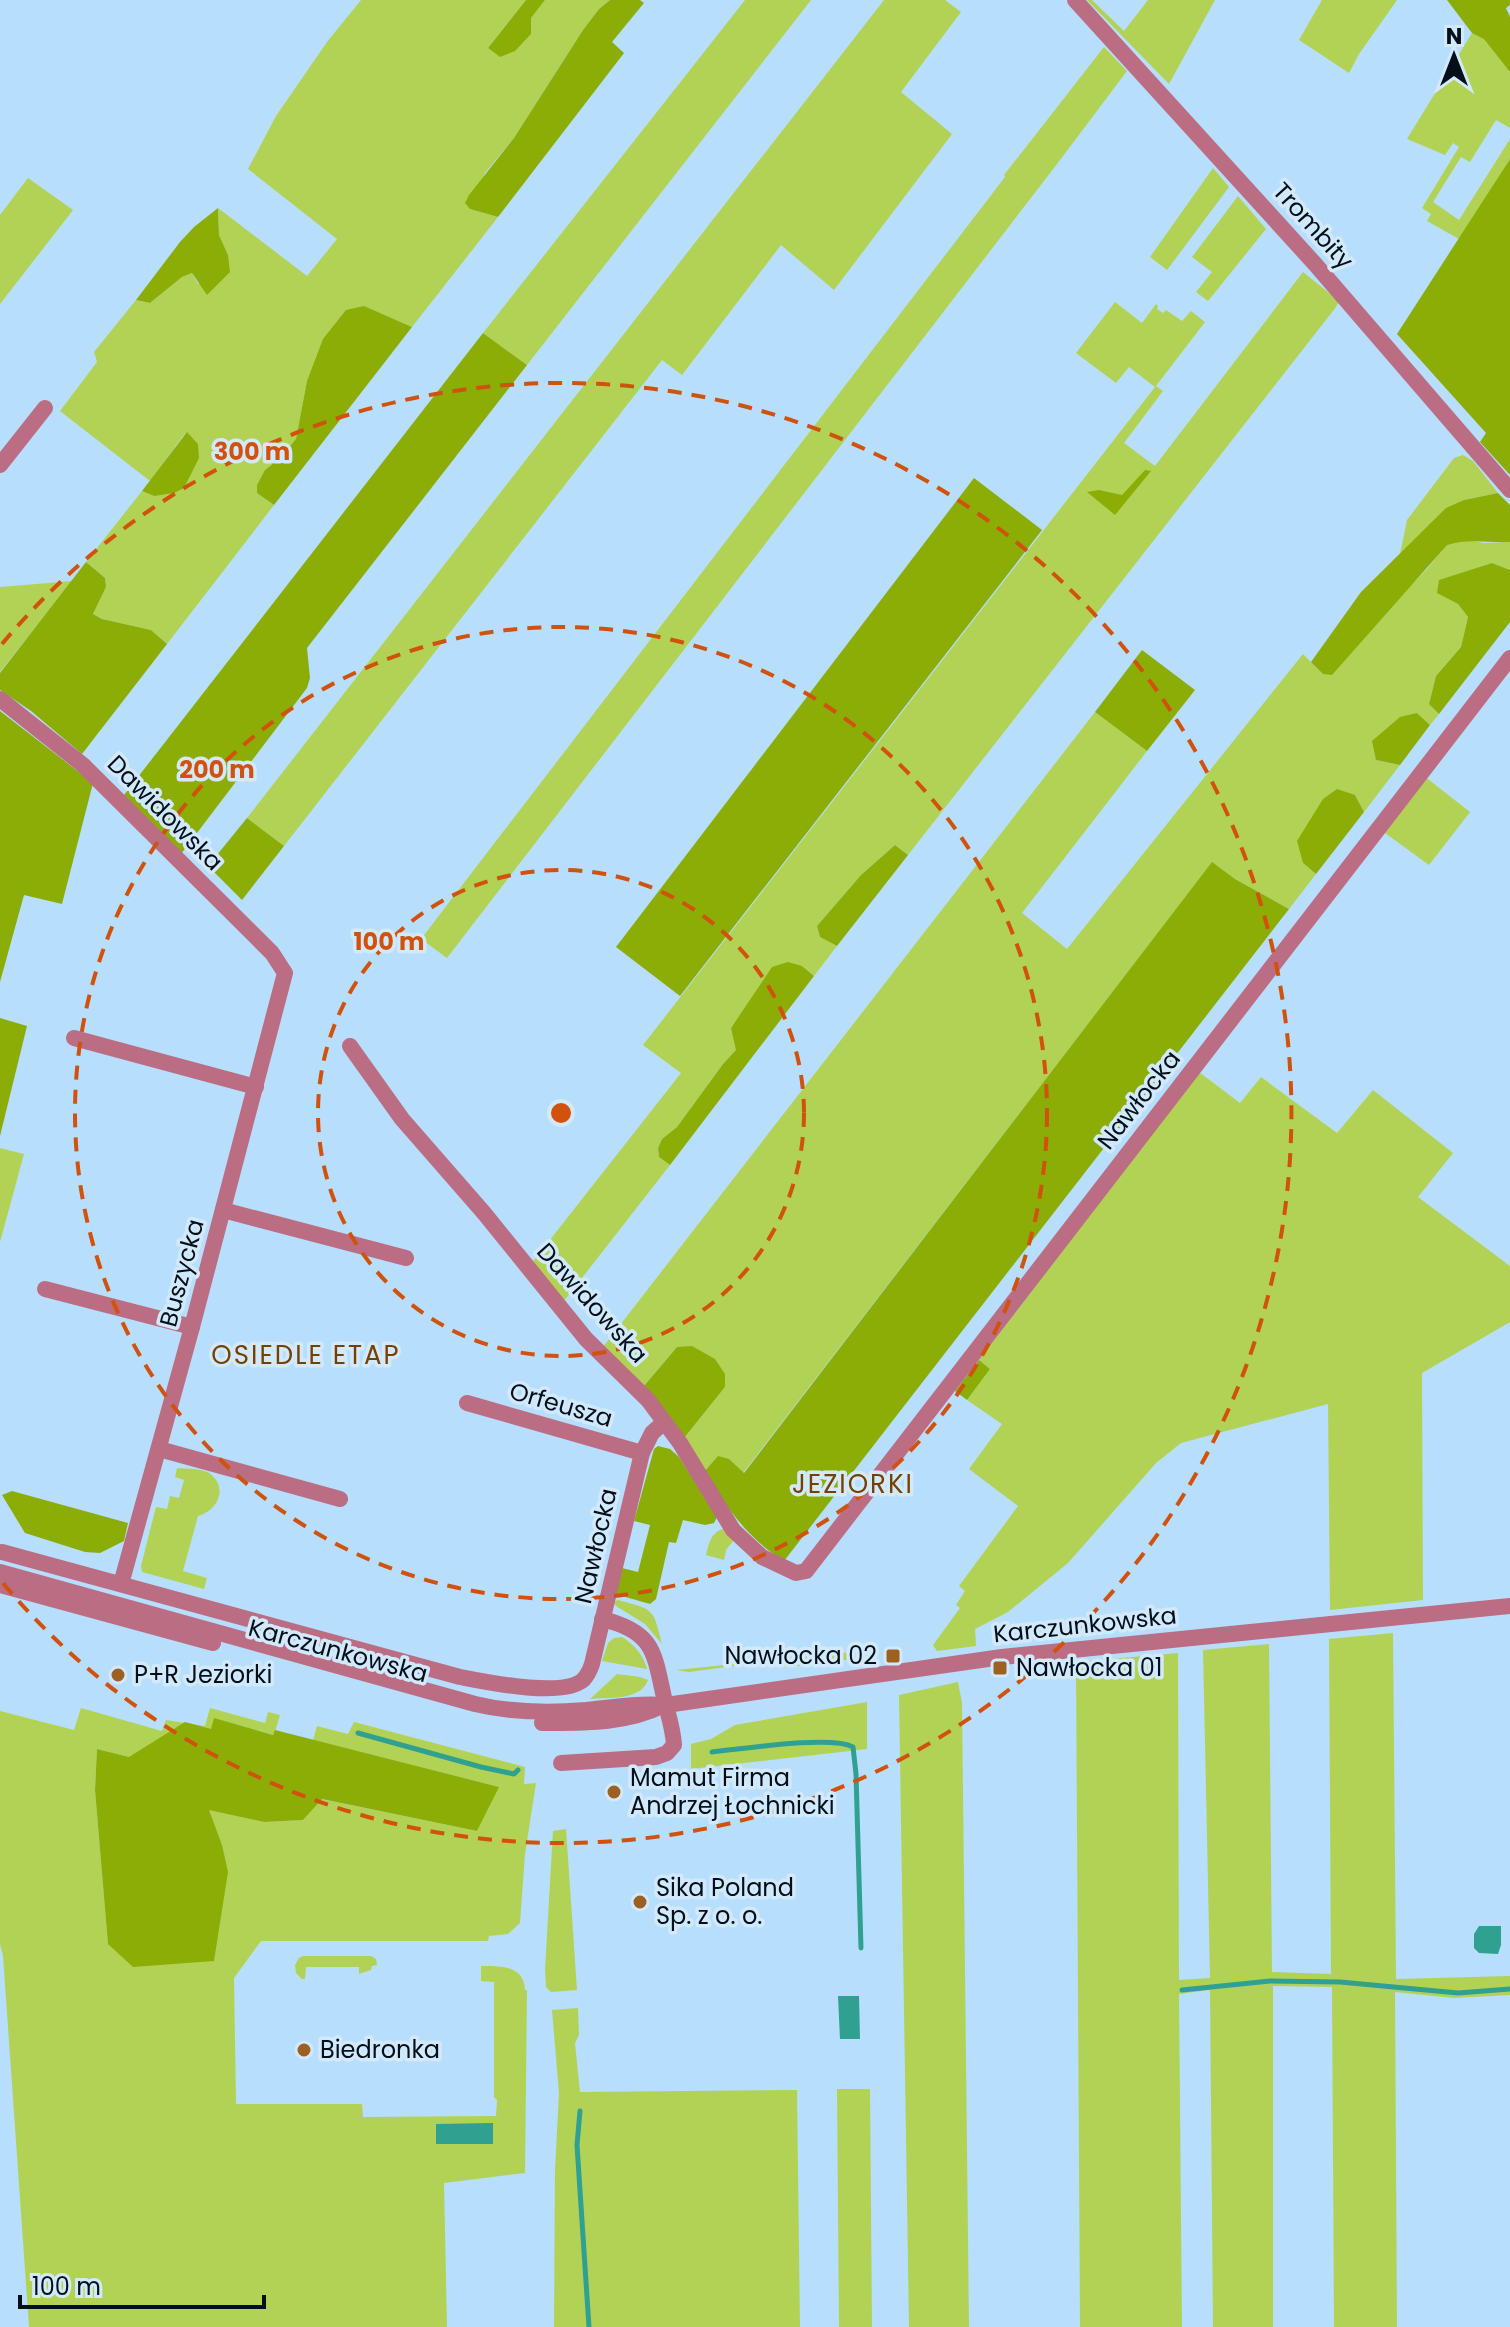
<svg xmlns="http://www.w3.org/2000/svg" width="1510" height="2327" font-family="Poppins,sans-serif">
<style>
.green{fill:#b2d256}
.forest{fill:#8cad05}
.water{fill:#30a091}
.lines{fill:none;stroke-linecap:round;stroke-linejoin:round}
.stream{stroke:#30a091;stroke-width:5}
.minor{stroke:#bb6d83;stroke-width:16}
.ring{fill:none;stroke:#d1520d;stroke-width:4;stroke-dasharray:14 10}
.poi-dot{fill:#9c6023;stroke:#d2e9fc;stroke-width:3}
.labels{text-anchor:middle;stroke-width:7;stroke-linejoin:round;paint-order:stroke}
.street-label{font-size:24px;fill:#03101a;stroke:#d2e9fc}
.poi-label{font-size:24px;fill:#03101a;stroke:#d2e9fc;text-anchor:start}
.neighbourhood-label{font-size:26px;letter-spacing:2px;fill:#764100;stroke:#d2e9fc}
.centre{fill:#d1520d;stroke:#d2e9fc;stroke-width:4}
.ring-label{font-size:24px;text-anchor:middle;font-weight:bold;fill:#d1520d;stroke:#d2e9fc;stroke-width:7;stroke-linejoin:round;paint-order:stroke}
</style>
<rect width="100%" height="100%" fill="#b7defd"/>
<g class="green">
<polygon points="361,0 526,0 488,48 500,57 545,0 610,0 599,9 583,30 514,138 485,173 470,209 498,217 412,327 363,306 307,381 296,439 279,459 265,470 257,493 274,505 167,644 151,630 102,619 93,614 106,587 105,578 86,562 142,491 154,496 186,432 150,481 60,411 97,362 94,352 136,300 150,303 182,277 192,273 198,284 228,255 219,235 218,208 307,276 337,239 248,169 276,116 327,42"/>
<polygon points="745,0 811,0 527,365 483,333"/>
<polygon points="884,0 945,0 961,12 901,92 952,134 834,290 781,245 682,375 662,360 284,846 247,818"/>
<polygon points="1087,0 1092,0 1124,31 1148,0 1215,0 1169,84"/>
<polygon points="1322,0 1397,0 1359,54 1349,73 1299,40"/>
<polygon points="1472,33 1484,38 1510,72 1510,128 1496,120 1470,162 1461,157 1433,202 1459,220 1510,139 1510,159 1459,239 1427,221 1431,214 1422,208 1459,147 1453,143 1445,155 1407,139"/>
<polygon points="1104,47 1127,71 1057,164 447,958 421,939 1005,177 1004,175"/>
<polygon points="1213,168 1229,187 1167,270 1150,257"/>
<polygon points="28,178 73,210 0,304 0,215"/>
<polygon points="1238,196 1266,229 1208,301 1196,292 1212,272 1192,257"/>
<polygon points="1303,272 1339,301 1336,307 908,855 895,845 861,875 817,926 820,937 837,946 814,976 802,966 731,1027 737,1049 723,1064 677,1127 662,1139 658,1148 659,1157 670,1165 564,1301 531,1264 681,1073 643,1045 1155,387 1129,367 1116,383 1076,353 1115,302 1142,323 1156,304 1158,306 1157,309 1163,313 1166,310 1182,321 1191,311 1205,322 1156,386 1163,391 1124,443 1155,466"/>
<polygon points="1463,455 1473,461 1498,493 1464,500 1400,554 1407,520 1454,458"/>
<polygon points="1464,539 1484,543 1510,542 1510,570 1492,563 1439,581 1438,593 1458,604 1468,617 1461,647 1436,676 1429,704 1439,714 1430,725 1417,713 1376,760 1400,765 1364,812 1355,795 1303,863 1316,874 1289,909 1235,879 1212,863 743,1473 729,1459 705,1471 684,1438 725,1387 677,1347 644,1386 603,1347 1095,712 1147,751 1022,913 1067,949 1303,654 1323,674 1427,569 1447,544"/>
<polygon points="72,581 0,672 0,587"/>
<polygon points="1424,776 1470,812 1429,865 1385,833"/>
<polygon points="1199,1072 1240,1103 1261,1077 1337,1133 1373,1090 1453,1153 1418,1197 1510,1266 1510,1322 1422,1373 1423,1600 1330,1610 1328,1404 1181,1443 1156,1463 1068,1563 1008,1612 975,1629 976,1646 937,1651 933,1645 960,1608 956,1605 965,1591 959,1586 1018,1506 969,1469 1002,1424 967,1400 990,1369 979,1360"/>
<polygon points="0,1148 24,1154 0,1242"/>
<path d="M177,1468C187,1469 200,1468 209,1473C229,1487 218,1511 198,1516L183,1571L207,1578L204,1589L142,1572L141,1566L156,1507L167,1509L170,1496L179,1498L184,1480L175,1477Z"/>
<path d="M722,1529L729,1531L734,1540L726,1550L724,1560L706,1555C709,1544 710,1534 722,1529Z"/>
<path d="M618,1600C654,1610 653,1607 662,1644L645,1624L616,1606L613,1602Z"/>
<polygon points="1393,1633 1396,1979 1510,1976 1510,1995 1454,1998 1395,1992 1397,2327 1334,2327 1332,1987 1273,1986 1273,2327 1213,2327 1210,1990 1179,1994 1182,2327 1080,2327 1076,1662 1178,1653 1179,1980 1210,1978 1203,1650 1269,1644 1272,1972 1331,1974 1329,1639"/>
<path d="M622,1637C635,1645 643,1655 647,1669L602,1661L608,1643L614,1638Z"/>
<polygon points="852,1652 852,1659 799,1666 734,1666 689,1672 676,1670"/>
<path d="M617,1674L640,1677L648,1680C640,1701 610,1697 590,1699Z"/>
<polygon points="958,1682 962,1703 969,2327 909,2327 899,1695"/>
<polygon points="867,1702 867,1749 691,1769 691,1744 711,1739 735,1725"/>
<path d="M81,1708L162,1731L166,1720L205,1726L210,1708L265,1723L268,1712L280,1715L274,1735L215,1719L212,1730L129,1757L97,1749L95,1790L108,1943L222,1845L208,1809L264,1822L303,1820L321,1799L477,1831L498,1787L313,1740L317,1726L348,1734L354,1722L525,1767L524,1784L536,1783L525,1854L520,1923L508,1934L489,1936L488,1941H261L234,1978L236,2104H362L363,2117L496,2116L497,2100L494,2097V1982L481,1981V1966C501,1966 524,1965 525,1990H527L525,2173L444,2183L447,2327H29L3,1956L0,1944V1711L74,1730Z"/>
<polygon points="566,1829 577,1990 551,1992 546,1987 545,1970 553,1831"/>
<polygon points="303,1956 371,1956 376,1959 377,1965 372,1966 371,1970 359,1974 359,1967 306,1967 305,1979 302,1979 296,1973 295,1965 299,1958"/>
<polygon points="578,2008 579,2035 575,2043 580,2092 797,2090 800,2327 554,2327 555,2170 559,2093 552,2010"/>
<polygon points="837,2089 870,2089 872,2327 839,2327"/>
</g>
<g class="forest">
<polygon points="526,0 545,0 531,18 531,34 515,51 500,57 488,48"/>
<polygon points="610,0 640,0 644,3 612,42 624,53 498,217 470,209 465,203 469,195 514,138 583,30 599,9"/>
<polygon points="1447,0 1510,0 1510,5 1506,8 1510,17 1510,72 1484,39 1472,33"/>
<polygon points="1510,159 1510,475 1480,442 1486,433 1397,334"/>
<polygon points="218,208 219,235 228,255 230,272 207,295 192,273 182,277 150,303 136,300 180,242 194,227"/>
<polygon points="364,306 412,327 274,505 257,493 257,485 265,470 279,459 296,439 307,381 323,339 346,310"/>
<polygon points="483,333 527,365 307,648 310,678 307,688 181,854 124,795"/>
<polygon points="187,432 198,444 199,458 184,488 174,493 154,496 142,491"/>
<polygon points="1145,470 1151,471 1115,515 1087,492 1099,490 1122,495"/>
<polygon points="974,478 1042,530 680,996 616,947"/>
<path d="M1498,493L1510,505V542C1488,543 1468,538 1447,545L1332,675L1323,674L1311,662L1361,592L1446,508L1464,500Z"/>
<polygon points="86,562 105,578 106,587 93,614 102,619 151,630 167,644 82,754 31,711 0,690 0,673"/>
<polygon points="1492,563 1510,570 1510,622 1439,714 1429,704 1436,676 1461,647 1468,617 1458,604 1437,593 1439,580"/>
<polygon points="1142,650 1195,690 1147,751 1095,712"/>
<polygon points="0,711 93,783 62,904 24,895 0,982"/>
<polygon points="1417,713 1430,725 1400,765 1376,760 1372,741 1400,717"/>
<polygon points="1337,789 1355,795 1364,812 1316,874 1303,863 1297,841 1323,799"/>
<polygon points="247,818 284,846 242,900 208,866"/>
<polygon points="895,845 908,855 837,946 820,937 817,926 861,875"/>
<path d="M1212,862L1235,879L1289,909L784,1561C746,1537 728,1509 705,1471L718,1456L729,1459L744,1473Z"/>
<polygon points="788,962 802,966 814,976 670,1165 659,1157 658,1148 662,1139 677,1127 723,1064 736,1050 731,1028 772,967"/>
<polygon points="0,1018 27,1026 0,1136"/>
<polygon points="692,1346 715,1359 725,1374 725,1387 684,1438 644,1386 677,1347"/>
<polygon points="979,1360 990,1369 967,1400 955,1391"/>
<polygon points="658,1446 670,1449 679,1457 717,1517 714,1523 705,1525 683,1520 676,1543 669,1542 656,1599 650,1604 615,1594 622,1568 638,1572 650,1525 634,1521 654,1449"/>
<polygon points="12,1491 128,1523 124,1541 100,1553 85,1552 25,1533 2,1495"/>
<polygon points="214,1718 273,1735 275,1730 499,1787 477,1831 322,1799 303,1820 264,1822 209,1810 222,1845 228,1872 214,1961 133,1967 108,1944 95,1790 97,1749 129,1757 185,1722 211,1729"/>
</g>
<g class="water">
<polygon points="1479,1926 1501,1926 1501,1945 1498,1954 1479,1953 1474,1948 1474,1934"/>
<polygon points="838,1996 859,1996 860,2039 840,2039"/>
<polygon points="493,2123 493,2144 436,2144 436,2124"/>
</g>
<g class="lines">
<g class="stream">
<polyline points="358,1733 481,1767 514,1774 518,1770"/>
<path d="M712,1752C742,1749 831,1735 853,1747L856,1774L861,1948"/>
<polyline points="1182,1990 1270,1981 1340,1982 1458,1993 1510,1989"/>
<polyline points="580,2111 577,2145 589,2327"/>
</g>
<g class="minor">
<polyline points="1075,0 1315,264 1510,490"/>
<polyline points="0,465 45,408"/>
<polyline points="0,699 83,765 272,953 285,973 192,1327 121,1584"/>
<polyline points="74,1038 256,1087"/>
<polyline points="350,1046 402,1119 484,1213 586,1339 648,1400 680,1443 733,1530 762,1557 796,1573 806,1571 1510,658"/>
<polyline points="223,1210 406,1258"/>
<polyline points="45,1289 192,1327"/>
<polyline points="467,1403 642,1453"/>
<polyline points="159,1449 340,1499"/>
<path d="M2,1552L460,1677C486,1682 562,1698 583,1680C587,1676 590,1670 592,1664L642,1453L652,1433L663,1423"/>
<path d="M0,1572L475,1704C512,1713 548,1713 586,1710C613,1707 638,1703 666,1705L1002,1657L1510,1606"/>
<polyline points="0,1585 213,1643"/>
<path d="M542,1723C584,1723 627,1724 664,1705"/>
<path d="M561,1763L656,1757L667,1753L674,1745C673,1729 669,1717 665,1702C654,1654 656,1632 602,1619"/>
</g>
</g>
<g class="ring">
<circle cx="561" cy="1113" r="243"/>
<circle cx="561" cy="1113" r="486"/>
<path d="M2 644A730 730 0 1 1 2 1582"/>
</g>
<g class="poi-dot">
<rect x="885" y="1648" width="16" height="16" rx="4"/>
<rect x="992" y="1660" width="16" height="16" rx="4"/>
<circle cx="118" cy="1675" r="8"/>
<circle cx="614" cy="1792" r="8"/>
<circle cx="640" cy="1902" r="8"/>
<circle cx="304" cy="2050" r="8"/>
</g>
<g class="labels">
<g class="street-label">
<text transform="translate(1313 226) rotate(48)" y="8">Trombity</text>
<text transform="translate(165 813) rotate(45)" y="8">Dawidowska</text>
<text transform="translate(1139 1100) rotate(-52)" y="8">Nawłocka</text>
<text transform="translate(182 1273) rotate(-75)" y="8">Buszycka</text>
<text transform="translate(592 1303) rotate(48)" y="8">Dawidowska</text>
<text transform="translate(561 1405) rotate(16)" y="8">Orfeusza</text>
<text transform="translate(596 1546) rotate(-77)" y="8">Nawłocka</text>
<text transform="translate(1085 1625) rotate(-6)" y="8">Karczunkowska</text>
<text transform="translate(338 1651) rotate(15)" y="8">Karczunkowska</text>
</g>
<g class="poi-label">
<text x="877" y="1664" text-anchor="end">Nawłocka 02</text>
<text x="1016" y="1676">Nawłocka 01</text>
<text x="134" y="1683">P+R Jeziorki</text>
<text x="630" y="1786">Mamut Firma<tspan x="630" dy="28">Andrzej Łochnicki</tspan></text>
<text x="656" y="1896">Sika Poland<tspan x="656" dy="28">Sp. z o. o.</tspan></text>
<text x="320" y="2058">Biedronka</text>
</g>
<g class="neighbourhood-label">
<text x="306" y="1364">OSIEDLE ETAP</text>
<text x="853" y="1493">JEZIORKI</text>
</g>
</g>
<circle cx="561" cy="1113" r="12" class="centre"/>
<g class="ring-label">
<text x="252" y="460">300 m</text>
<text x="217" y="778">200 m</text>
<text x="389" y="950">100 m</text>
</g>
<g transform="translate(1454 56)" stroke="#d2e9fc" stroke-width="6" paint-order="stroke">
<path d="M0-6L14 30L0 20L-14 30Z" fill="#03101a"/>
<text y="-12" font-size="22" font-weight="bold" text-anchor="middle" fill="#03101a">N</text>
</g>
<path d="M20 2295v12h244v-12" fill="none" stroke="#03101a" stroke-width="4"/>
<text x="32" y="2295" font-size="24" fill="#03101a" stroke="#d2e9fc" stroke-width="6" paint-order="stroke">100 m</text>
</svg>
